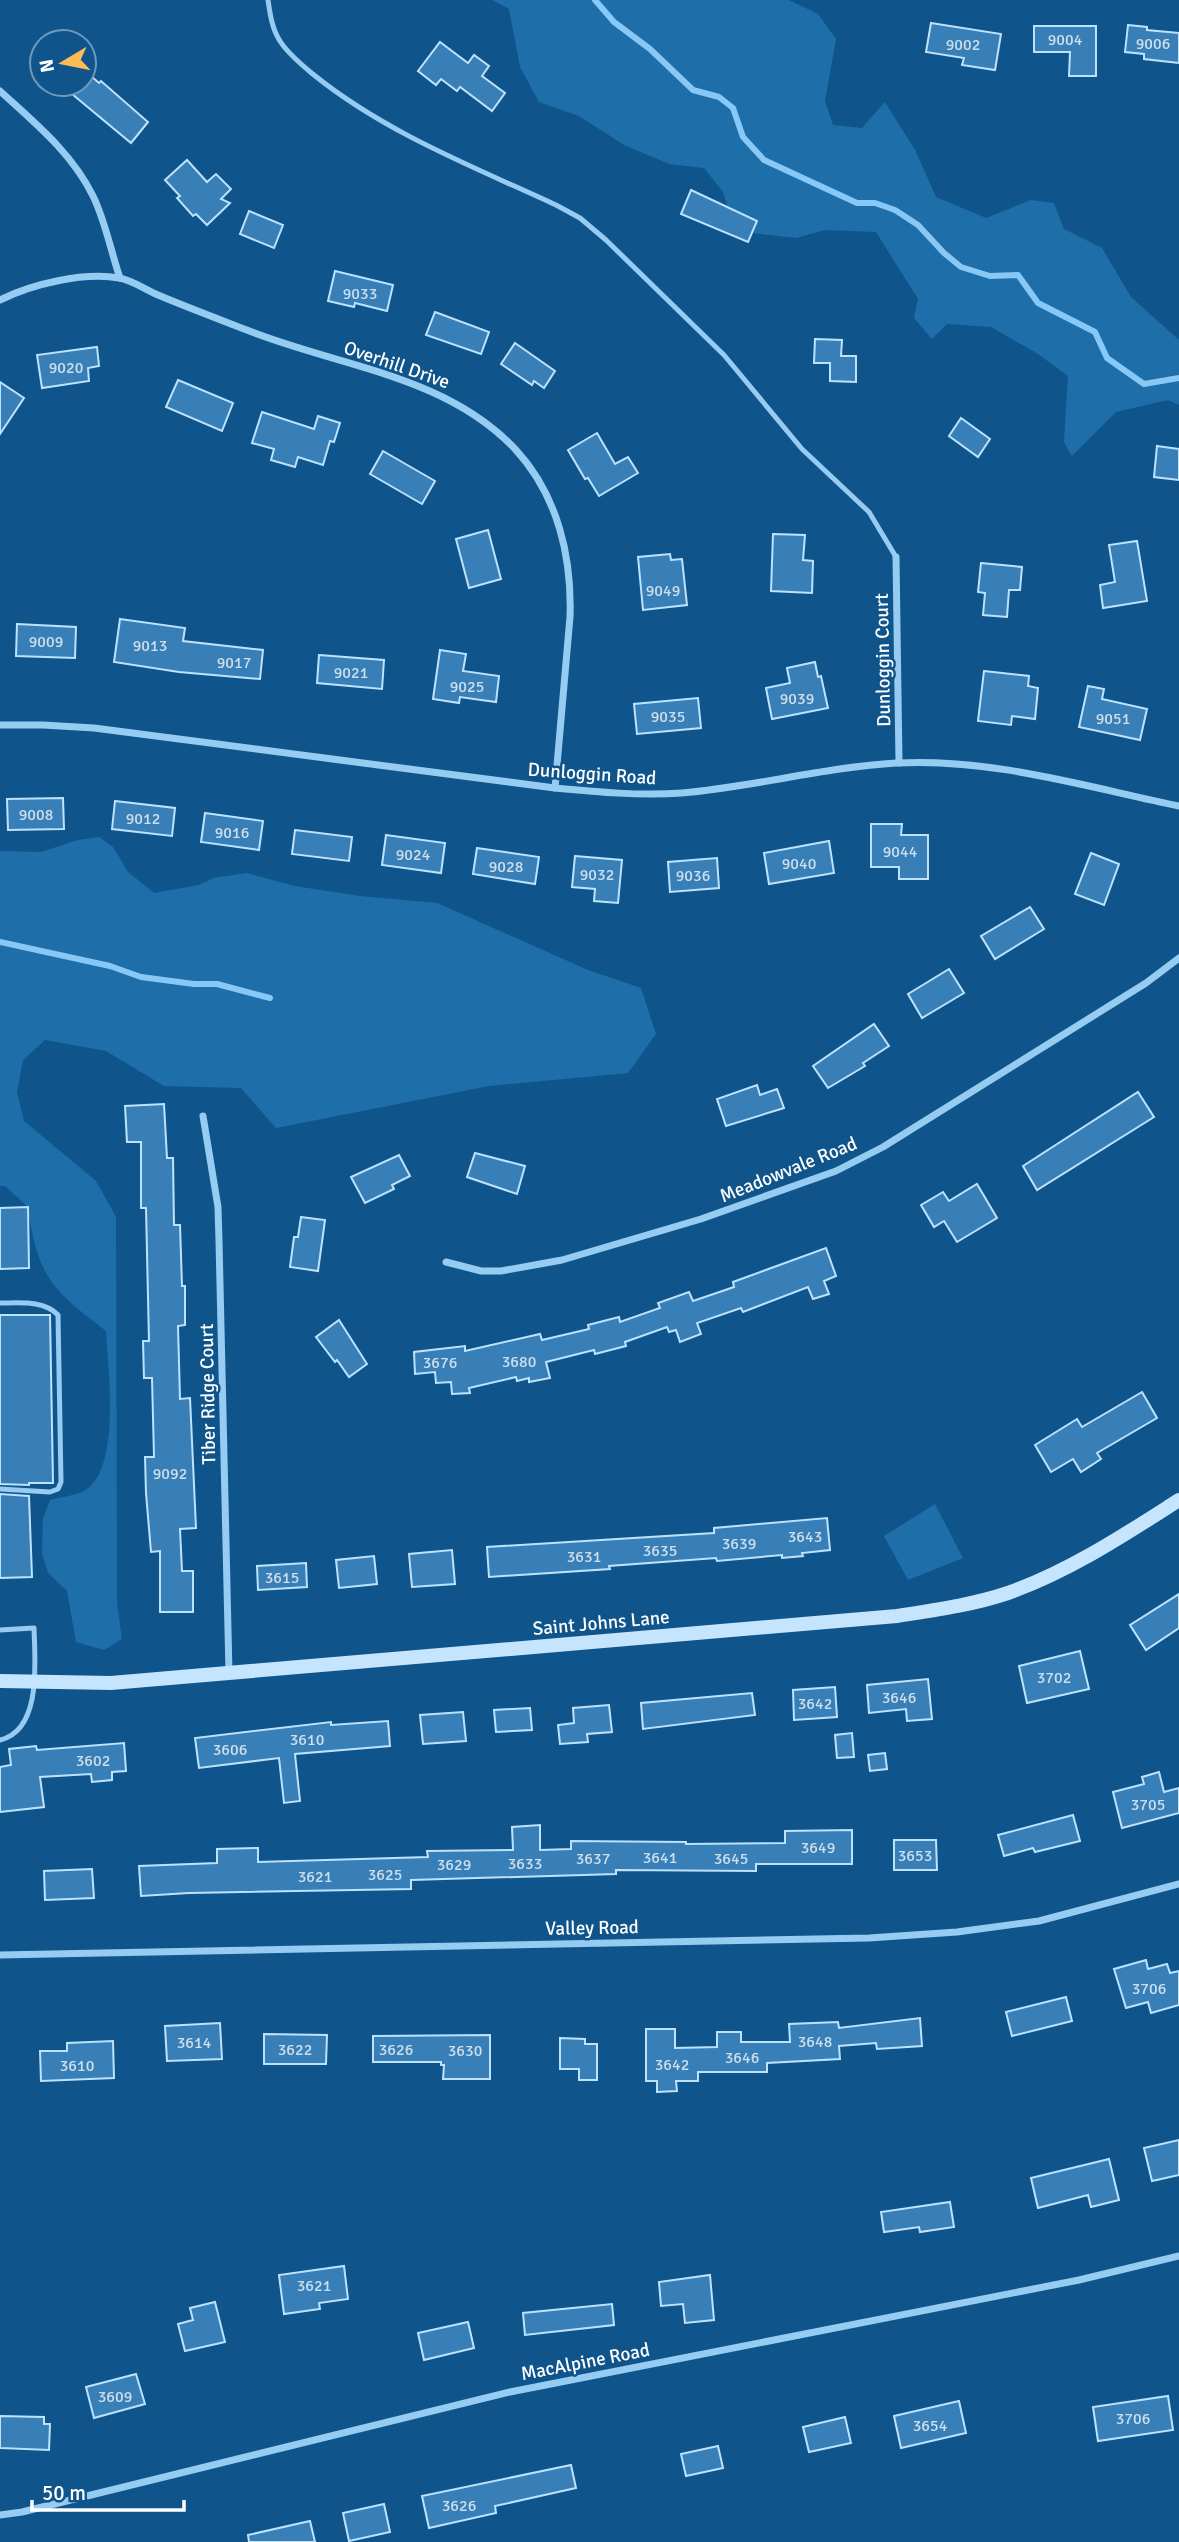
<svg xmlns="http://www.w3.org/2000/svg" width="1179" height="2542" font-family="Signika,sans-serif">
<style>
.green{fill:#1e6eaa}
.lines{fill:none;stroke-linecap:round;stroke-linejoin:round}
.stream{stroke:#87c8f6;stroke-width:6}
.building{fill:#377fb6;stroke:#bde2fd;stroke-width:2}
.lane{stroke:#96cbf2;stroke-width:5}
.street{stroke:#96cbf2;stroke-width:7}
.secondary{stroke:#c5e4fd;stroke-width:14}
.labels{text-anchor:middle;stroke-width:5;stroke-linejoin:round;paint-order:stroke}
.number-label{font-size:16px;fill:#cddfed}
.street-label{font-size:19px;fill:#fff;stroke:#0f558c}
</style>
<rect width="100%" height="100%" fill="#0f558c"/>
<g class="green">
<polygon points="492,0 789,0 818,14 836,39 825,101 833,125 862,128 885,102 915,150 936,197 986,218 1031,200 1054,203 1064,229 1102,248 1131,297 1179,340 1179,405 1168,400 1116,412 1072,456 1064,442 1068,376 1038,354 991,327 947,324 932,339 914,318 918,299 876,232 825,230 796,238 752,233 757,221 728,208 723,192 704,168 669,164 624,145 579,116 539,102 520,67 509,9"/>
<path d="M99,837L113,847L128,872L154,893L199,885L214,878L247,873L295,886L360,896L437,903L588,970L641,988L656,1034L628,1073L489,1086L276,1128L241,1088L164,1086L106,1051L45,1040L23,1060L17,1092L24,1121L96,1181L116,1217L117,1603L122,1639L104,1650L76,1642L67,1591L48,1573L42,1553L43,1519L50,1500C60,1497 73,1496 82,1492C122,1474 108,1368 106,1331C52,1290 37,1276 28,1207L5,1186H0V851L41,852L78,840Z"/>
<polygon points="935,1504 963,1558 908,1580 884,1536"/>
</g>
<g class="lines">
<g class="stream">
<polyline points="595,0 614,22 650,49 693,90 719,97 733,108 743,137 764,160 857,203 875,203 895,210 918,225 944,253 961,267 990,276 1018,275 1038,303 1095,332 1107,358 1144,384 1179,378"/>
<polyline points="0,942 110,966 141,977 194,984 217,984 270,998"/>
</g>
</g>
<g class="building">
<polygon points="931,23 1001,34 995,70 962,65 964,58 926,52"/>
<polygon points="1128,25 1147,27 1147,30 1179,33 1179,63 1144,59 1144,54 1125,52"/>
<polygon points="1034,26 1096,26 1096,76 1069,76 1070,52 1034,52"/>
<polygon points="440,42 468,63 474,55 489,66 482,76 505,93 492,111 460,87 457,91 441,79 436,85 418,71"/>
<polygon points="84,70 99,83 101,81 148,122 131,143 60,84 84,84"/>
<polygon points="187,160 207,182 216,174 231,189 221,199 230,203 207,225 196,214 193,216 177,198 180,196 165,180"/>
<polygon points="691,190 757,221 748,242 681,214"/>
<polygon points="249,211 283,225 274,248 240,234"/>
<polygon points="335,271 393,285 387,311 355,303 354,307 328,301"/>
<polygon points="435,312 489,332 481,354 426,335"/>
<polygon points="815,339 842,340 841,356 856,356 856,382 830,381 830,363 814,363"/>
<polygon points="515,343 555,371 544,388 534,381 532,385 501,364"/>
<polygon points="97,347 99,366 88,368 89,381 42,388 37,355"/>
<polygon points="178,380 233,403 222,431 166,407"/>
<polygon points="0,382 24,398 0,434"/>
<polygon points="262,412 314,429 318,416 340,423 334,442 330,441 323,465 298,457 295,467 271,460 274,449 252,443"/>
<polygon points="961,418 990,439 978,457 949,436"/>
<polygon points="597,433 615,464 628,457 638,473 599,496 588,478 585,479 568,450"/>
<polygon points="1157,446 1179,449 1179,480 1154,477"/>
<polygon points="383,451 435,481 422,504 370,474"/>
<polygon points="488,530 501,579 469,588 456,539"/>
<polygon points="773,534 805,535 803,560 813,561 812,593 771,591"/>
<polygon points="1137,541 1147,601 1103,608 1100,585 1115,582 1109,545"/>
<polygon points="670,554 671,560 682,559 687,605 643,610 638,557"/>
<polygon points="981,563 1022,567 1020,590 1009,590 1007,617 983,615 985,593 978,592"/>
<polygon points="120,619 185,628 183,641 263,650 260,679 179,672 114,662"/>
<polygon points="17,624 76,627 75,658 16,656"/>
<polygon points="440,650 466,654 463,671 499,676 496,702 460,697 459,703 433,699"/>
<polygon points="319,655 384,660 382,689 317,683"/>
<polygon points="815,662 818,677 821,676 828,708 772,719 766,688 790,683 787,668"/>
<polygon points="984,671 1029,676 1028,686 1038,688 1035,719 1012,716 1011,725 978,721"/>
<polygon points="1088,686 1104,689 1102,699 1147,709 1140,740 1079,727"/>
<polygon points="698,698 701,728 637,734 634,704"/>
<polygon points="63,798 64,829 8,830 7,799"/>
<polygon points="115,801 175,808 172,836 112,829"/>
<polygon points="205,813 263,821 259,850 201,842"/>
<polygon points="871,824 902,824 901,835 928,835 928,879 899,879 899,867 871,867"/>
<polygon points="295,830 352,837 349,861 292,854"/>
<polygon points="386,835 445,843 441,873 382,865"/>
<polygon points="829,841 834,873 769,884 764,853"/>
<polygon points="477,848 539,857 535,884 473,874"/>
<polygon points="1091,853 1119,864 1104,905 1075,894"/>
<polygon points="575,856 622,860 618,903 594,901 595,889 572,887"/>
<polygon points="717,858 719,888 670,892 668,862"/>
<polygon points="1030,907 1044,929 995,959 981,936"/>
<polygon points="949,969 964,993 922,1018 908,994"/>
<polygon points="874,1024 889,1046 863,1063 865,1066 828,1088 813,1066"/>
<polygon points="757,1085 760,1095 777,1089 784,1108 726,1126 717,1099"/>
<polygon points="1138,1092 1154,1117 1037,1190 1023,1166"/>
<polygon points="164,1104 167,1158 173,1158 174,1225 180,1225 182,1286 185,1286 185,1325 178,1326 180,1399 190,1398 196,1528 180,1529 182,1571 193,1571 193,1612 160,1612 160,1551 151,1552 146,1493 145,1457 154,1457 152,1378 144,1378 143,1341 149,1341 146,1208 141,1208 141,1142 127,1142 125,1106"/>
<polygon points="475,1153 525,1166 517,1194 467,1177"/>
<polygon points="399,1155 410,1176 392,1185 394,1189 365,1203 351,1177"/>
<polygon points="977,1184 997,1218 957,1242 944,1221 934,1227 921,1205 943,1192 949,1201"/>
<polygon points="28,1207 29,1268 0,1269 0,1208"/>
<polygon points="301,1217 325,1220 318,1271 290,1267 294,1237 298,1237"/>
<polygon points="826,1248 836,1276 824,1281 829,1294 813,1299 808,1287 743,1312 741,1308 697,1323 701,1334 680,1342 676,1330 669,1332 667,1327 625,1342 626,1346 595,1354 594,1350 546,1362 550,1378 529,1382 529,1378 517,1381 516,1377 469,1388 470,1393 452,1394 451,1382 436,1383 435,1372 415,1374 414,1352 465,1346 465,1351 540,1334 542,1340 589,1329 588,1325 619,1317 620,1322 660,1308 658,1303 689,1292 693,1301 734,1287 733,1282"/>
<polygon points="0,1315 50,1315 53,1483 29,1483 29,1485 0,1484"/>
<polygon points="339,1320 367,1364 349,1377 337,1360 335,1362 316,1337"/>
<polygon points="1142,1392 1157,1418 1097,1453 1101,1459 1081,1472 1073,1459 1051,1472 1035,1445 1077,1419 1082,1427"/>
<polygon points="0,1494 29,1496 32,1577 0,1578"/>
<polygon points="827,1518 830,1550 802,1553 803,1556 782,1558 782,1555 717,1561 716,1558 609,1566 610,1569 489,1577 487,1547 714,1533 714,1528"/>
<polygon points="452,1550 455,1584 412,1587 409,1554"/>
<polygon points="374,1556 377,1584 339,1588 336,1560"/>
<polygon points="306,1563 307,1587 258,1590 257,1566"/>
<polygon points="1179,1594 1179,1628 1146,1650 1130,1625"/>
<polygon points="1080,1651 1089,1689 1027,1703 1019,1666"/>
<polygon points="928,1679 932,1719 907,1721 906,1709 869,1713 867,1685"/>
<polygon points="835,1687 837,1717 794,1720 793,1690"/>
<polygon points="752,1693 755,1715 643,1729 641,1703"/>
<polygon points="609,1705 612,1732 587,1734 588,1742 560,1744 558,1725 574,1723 573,1708"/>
<polygon points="530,1708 532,1730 496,1732 494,1710"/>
<polygon points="463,1712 466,1741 423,1744 420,1715"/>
<polygon points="388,1721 390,1746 295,1754 300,1801 284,1803 279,1758 199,1768 195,1738 331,1722 331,1725"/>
<polygon points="852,1733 854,1757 837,1758 835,1735"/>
<polygon points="124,1743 126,1771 112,1772 112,1780 92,1782 91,1774 40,1777 44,1807 0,1812 0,1767 11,1765 9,1749 36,1746 37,1750"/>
<polygon points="885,1753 887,1769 870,1771 868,1755"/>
<polygon points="1159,1772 1164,1792 1179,1788 1179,1813 1122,1828 1113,1792 1144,1784 1142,1777"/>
<polygon points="1073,1815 1080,1841 1035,1852 1033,1848 1004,1856 998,1835"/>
<polygon points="540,1825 540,1850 571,1849 571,1841 686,1842 686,1844 785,1843 785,1831 852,1830 852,1864 756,1864 756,1871 616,1870 616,1874 411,1880 411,1889 189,1893 141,1896 139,1866 217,1863 217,1849 258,1848 258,1862 428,1857 427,1851 513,1850 512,1827"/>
<polygon points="894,1840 936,1840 937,1870 894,1870"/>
<polygon points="92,1869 94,1898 45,1900 44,1871"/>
<polygon points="1146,1960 1148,1969 1167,1964 1170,1973 1179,1971 1179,2005 1151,2013 1148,2002 1126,2008 1114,1969"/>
<polygon points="1066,1997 1072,2021 1012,2036 1006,2012"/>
<polygon points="920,2018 922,2046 877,2049 876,2043 839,2046 840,2059 767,2063 767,2072 698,2072 698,2081 676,2081 677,2091 657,2092 657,2081 646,2081 646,2029 675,2029 675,2048 717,2047 717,2032 741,2032 741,2042 790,2042 789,2024 838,2022 839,2028"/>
<polygon points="220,2023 222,2059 167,2061 165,2026"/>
<polygon points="264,2034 327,2035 326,2064 264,2064"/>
<polygon points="490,2035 490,2079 443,2079 444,2065 441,2065 441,2062 373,2062 373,2036"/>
<polygon points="560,2038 585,2039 585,2044 597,2044 597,2080 579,2080 579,2069 560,2069"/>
<polygon points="113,2041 114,2078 41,2081 40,2051 67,2051 67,2043"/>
<polygon points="1179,2140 1179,2175 1152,2181 1144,2148"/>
<polygon points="1109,2159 1119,2200 1091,2207 1088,2195 1038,2208 1031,2178"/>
<polygon points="950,2202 954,2227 920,2232 919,2227 884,2232 881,2212"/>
<polygon points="344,2266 348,2299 319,2303 320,2309 284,2314 279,2275"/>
<polygon points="710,2275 714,2320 685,2323 683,2304 661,2306 659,2282"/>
<polygon points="215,2302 225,2342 185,2351 178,2324 193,2320 190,2308"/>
<polygon points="612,2304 614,2325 525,2335 523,2313"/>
<polygon points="468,2322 474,2348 424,2360 418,2333"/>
<polygon points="136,2374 145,2404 94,2418 86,2387"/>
<polygon points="1168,2396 1173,2430 1098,2441 1093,2407"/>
<polygon points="959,2401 966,2433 901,2448 894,2416"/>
<polygon points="0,2416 44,2417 44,2424 50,2424 49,2450 0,2448"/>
<polygon points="845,2417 851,2443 809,2452 803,2427"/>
<polygon points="718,2446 723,2468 686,2476 681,2454"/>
<polygon points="571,2465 576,2488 495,2506 496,2513 429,2528 422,2496"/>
<polygon points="384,2504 390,2532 349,2541 343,2513"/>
<polygon points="310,2521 315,2542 249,2542 248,2535"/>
</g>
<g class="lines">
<g class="lane">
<path d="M268,0C270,14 272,29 280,41C288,54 303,66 314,75C386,133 474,167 556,205L580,218L606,240L724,355L802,449L869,512L896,557"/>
<path d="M0,1303C20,1303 44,1300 58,1315L61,1482L58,1489L50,1492L0,1489"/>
<path d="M0,1630L34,1628C35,1662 42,1730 0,1740"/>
</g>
<g class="street">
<path d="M0,91C34,122 72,153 93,196C105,220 111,252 120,278"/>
<path d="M0,300C32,284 83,272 119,278C132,280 146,290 158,295C189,308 221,320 252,332C342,367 447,376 516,450C558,496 572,557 570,617L555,788"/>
<polyline points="896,557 899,763"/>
<path d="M0,725H43L94,728L555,788C597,792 640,796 682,793C754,787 825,767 897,763C992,758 1087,787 1179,806"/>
<polyline points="203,1116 218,1207 219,1241 229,1673"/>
<polyline points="446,1262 481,1271 501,1271 562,1260 701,1219 836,1171 883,1147 1146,983 1179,958"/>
<polyline points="0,1955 869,1938 957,1932 1039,1921 1179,1884"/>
<polyline points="0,2515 22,2512 510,2392 1079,2280 1179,2256"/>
</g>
<path class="secondary" d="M0,1681L111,1683L897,1616C935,1610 972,1605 1008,1593C1070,1571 1124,1535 1179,1500"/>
</g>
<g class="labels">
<g class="number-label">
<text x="1065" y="45">9004</text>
<text x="1153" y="49">9006</text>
<text x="963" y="50">9002</text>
<text x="360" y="299">9033</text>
<text x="66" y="373">9020</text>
<text x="663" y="596">9049</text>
<text x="46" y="647">9009</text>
<text x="150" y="651">9013</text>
<text x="234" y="668">9017</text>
<text x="351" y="678">9021</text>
<text x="467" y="692">9025</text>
<text x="797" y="704">9039</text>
<text x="668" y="722">9035</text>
<text x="1113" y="724">9051</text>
<text x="36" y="820">9008</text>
<text x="143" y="824">9012</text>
<text x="232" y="838">9016</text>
<text x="900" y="857">9044</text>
<text x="413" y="860">9024</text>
<text x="799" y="869">9040</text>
<text x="506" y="872">9028</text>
<text x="597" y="880">9032</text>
<text x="693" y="881">9036</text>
<text x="519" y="1367">3680</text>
<text x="440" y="1368">3676</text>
<text x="170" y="1479">9092</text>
<text x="805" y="1542">3643</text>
<text x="739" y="1549">3639</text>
<text x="660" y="1556">3635</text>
<text x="584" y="1562">3631</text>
<text x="282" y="1583">3615</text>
<text x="1054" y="1683">3702</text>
<text x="899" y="1703">3646</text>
<text x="815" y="1709">3642</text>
<text x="307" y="1745">3610</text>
<text x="230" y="1755">3606</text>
<text x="93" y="1766">3602</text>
<text x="1148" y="1810">3705</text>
<text x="818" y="1853">3649</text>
<text x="915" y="1861">3653</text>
<text x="660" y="1863">3641</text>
<text x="593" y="1864">3637</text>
<text x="731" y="1864">3645</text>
<text x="525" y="1869">3633</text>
<text x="454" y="1870">3629</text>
<text x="385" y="1880">3625</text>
<text x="315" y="1882">3621</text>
<text x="1149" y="1994">3706</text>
<text x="815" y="2047">3648</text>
<text x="194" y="2048">3614</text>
<text x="295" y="2055">3622</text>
<text x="396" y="2055">3626</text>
<text x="465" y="2056">3630</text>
<text x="742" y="2063">3646</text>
<text x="672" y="2070">3642</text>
<text x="77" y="2071">3610</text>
<text x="314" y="2291">3621</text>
<text x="115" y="2402">3609</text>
<text x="1133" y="2424">3706</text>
<text x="930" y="2431">3654</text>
<text x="459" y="2511">3626</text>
</g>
<g class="street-label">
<text transform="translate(397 364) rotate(19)" y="7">Overhill Drive</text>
<text transform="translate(882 660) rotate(-91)" y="7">Dunloggin Court</text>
<text transform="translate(592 773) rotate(4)" y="7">Dunloggin Road</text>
<text transform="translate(788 1169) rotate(-22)" y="7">Meadowvale Road</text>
<text transform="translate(207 1394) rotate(-91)" y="7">Tiber Ridge Court</text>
<text transform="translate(601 1622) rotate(-5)" y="7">Saint Johns Lane</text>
<text transform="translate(592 1927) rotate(-1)" y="7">Valley Road</text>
<text transform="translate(585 2361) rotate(-11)" y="7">MacAlpine Road</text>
</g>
</g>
<g transform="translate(63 63) rotate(260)"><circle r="33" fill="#0f558c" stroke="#6f99ba" stroke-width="2"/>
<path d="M0-5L12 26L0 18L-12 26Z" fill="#ffba58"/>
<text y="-10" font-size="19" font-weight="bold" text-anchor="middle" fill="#ffffff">N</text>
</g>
<path d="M32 2500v10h152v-10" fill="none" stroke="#ffffff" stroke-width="3.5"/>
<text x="42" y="2500" font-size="21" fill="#ffffff" stroke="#0f558c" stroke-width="5" paint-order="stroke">50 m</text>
</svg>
